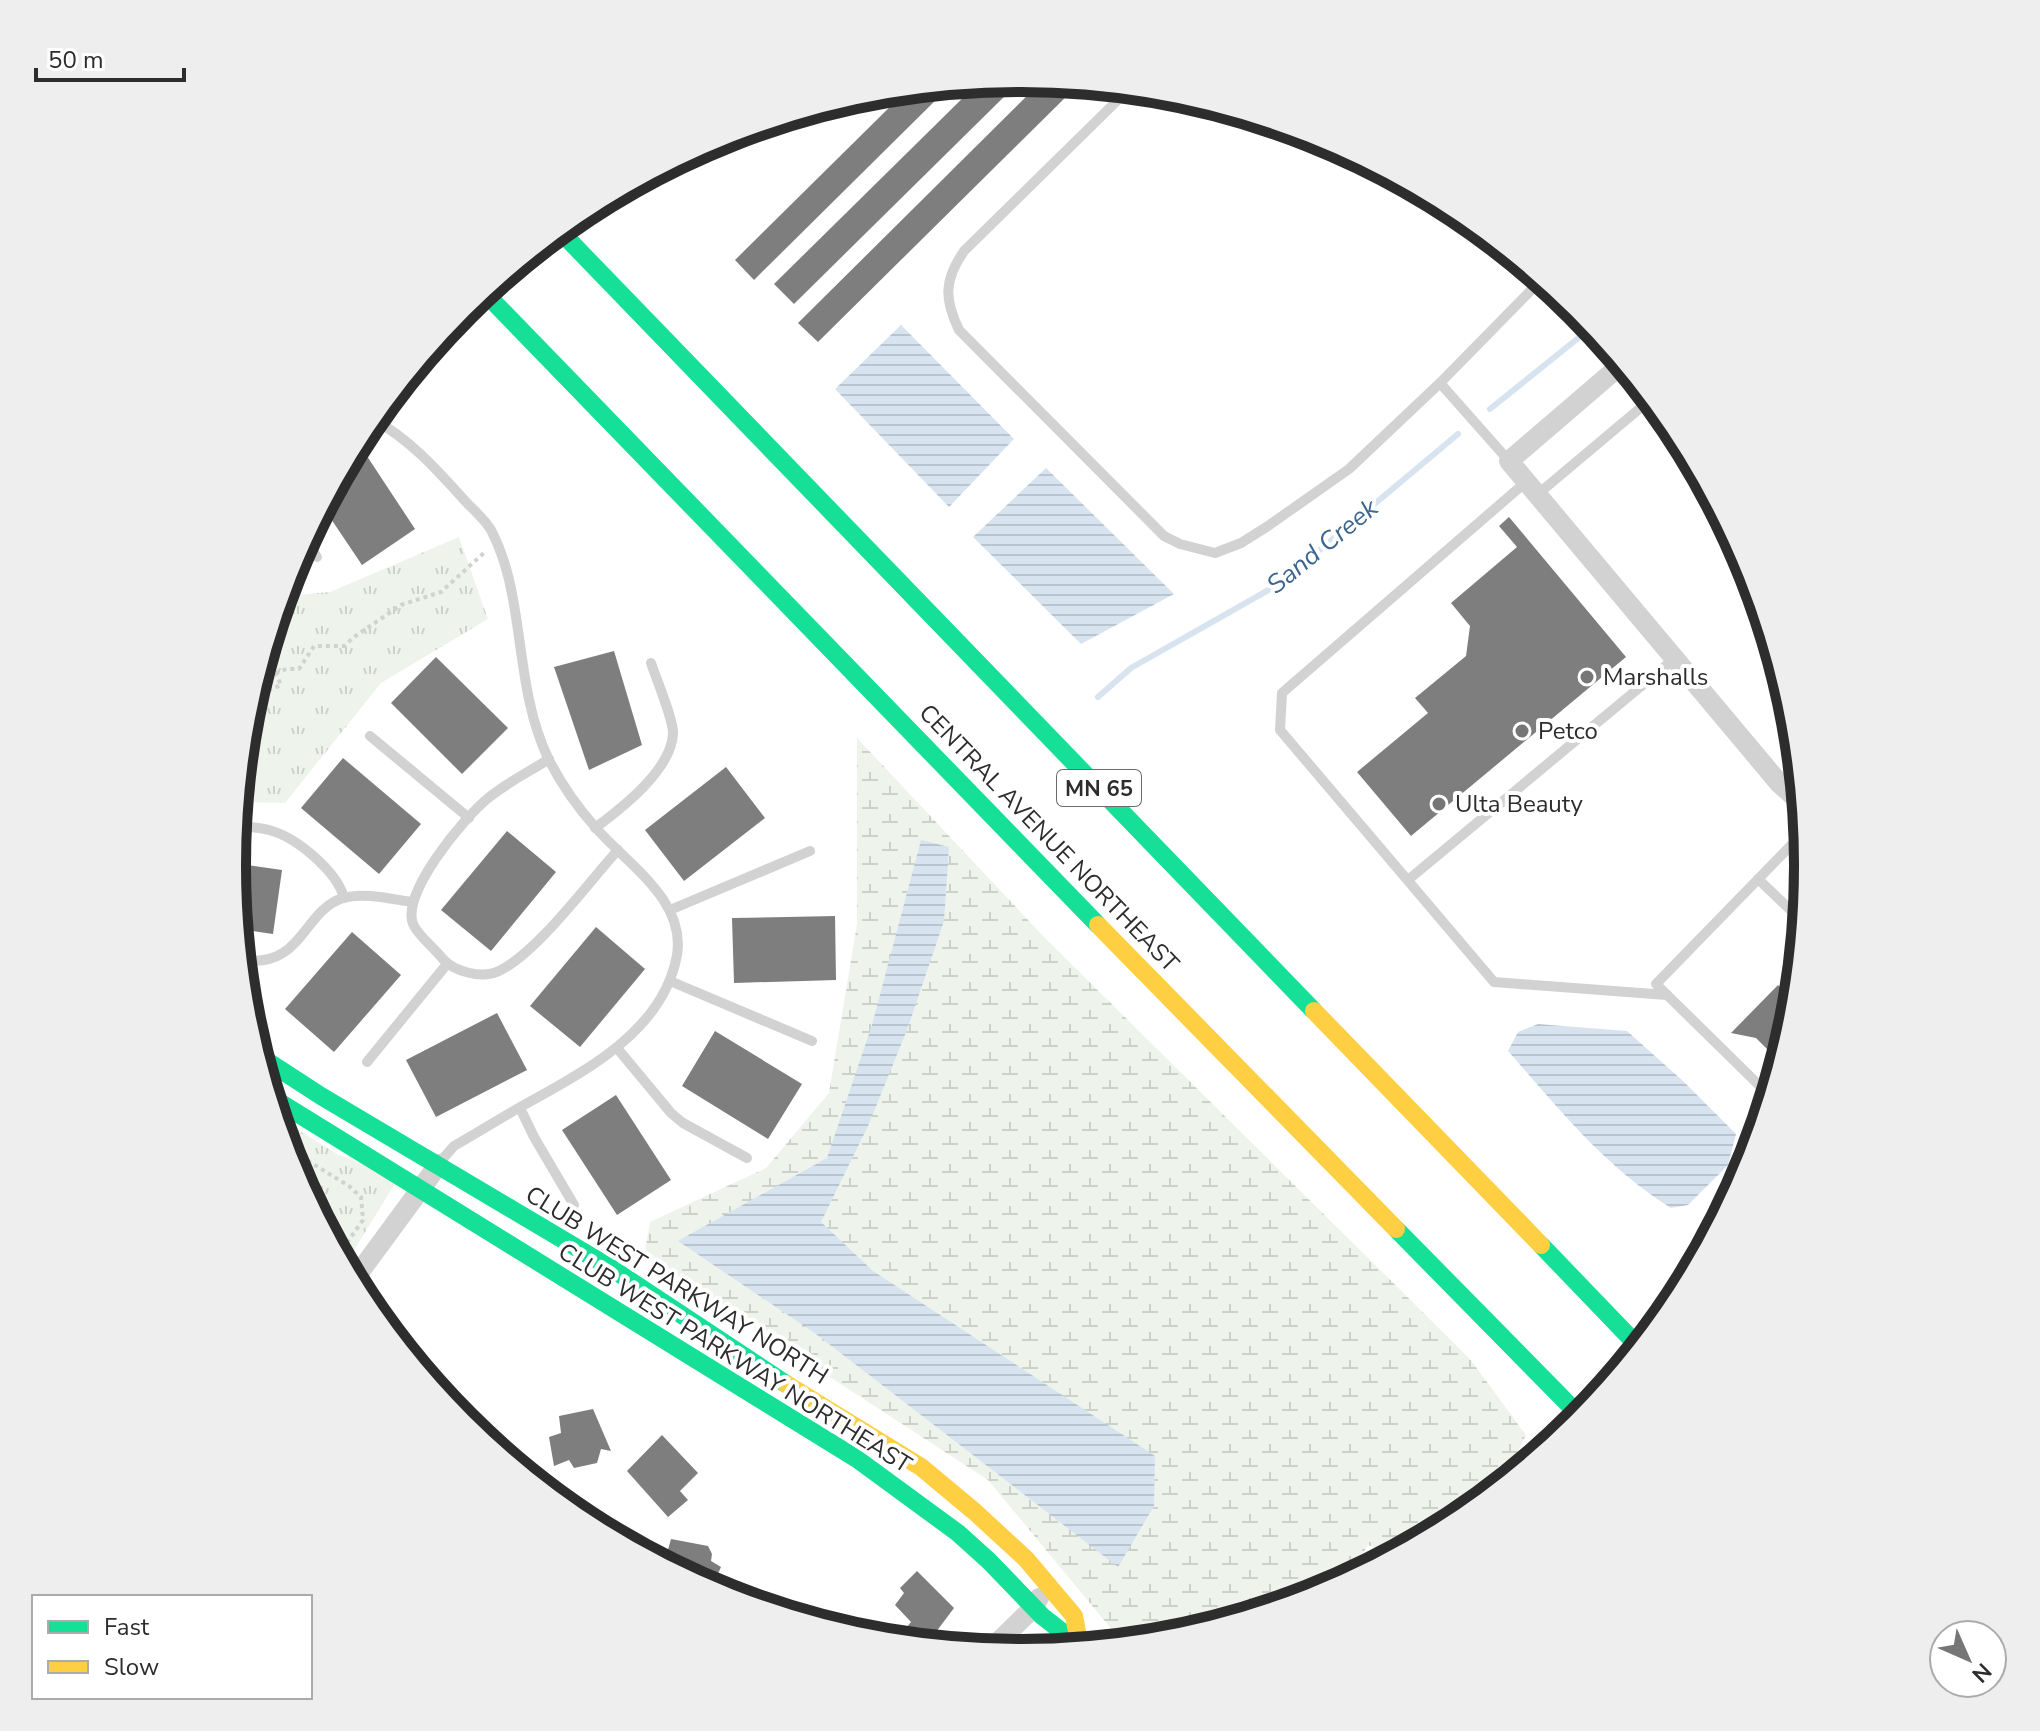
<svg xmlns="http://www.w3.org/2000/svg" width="2040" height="1731" font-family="'Nunito Sans',sans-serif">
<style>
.grass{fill:url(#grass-tufts)}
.wetland{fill:url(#wetland-marsh)}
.water{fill:url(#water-rules)}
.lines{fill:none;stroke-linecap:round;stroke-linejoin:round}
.stream{stroke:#d7e4f0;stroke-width:6}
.building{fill:#7e7e7e}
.path{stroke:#d2d2d2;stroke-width:4;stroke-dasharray:4 4;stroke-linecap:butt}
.lane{stroke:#d2d2d2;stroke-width:10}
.street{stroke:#d2d2d2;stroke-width:20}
.fast{stroke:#16e098;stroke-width:18}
.slow{stroke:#ffcf43;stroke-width:18}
.poi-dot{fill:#767676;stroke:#fff;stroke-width:3}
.labels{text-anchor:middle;stroke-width:8;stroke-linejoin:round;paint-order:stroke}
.shield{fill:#fff;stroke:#6c6c6c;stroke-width:2}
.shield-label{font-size:22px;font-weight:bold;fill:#2d2d2d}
.poi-label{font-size:24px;fill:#2d2d2d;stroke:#fff;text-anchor:start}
.street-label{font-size:24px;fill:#2d2d2d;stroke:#fff}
.water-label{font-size:26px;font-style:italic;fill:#3c668e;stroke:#fff}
.rim{fill:none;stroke:#2d2d2d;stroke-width:10}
</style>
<defs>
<pattern id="grass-tufts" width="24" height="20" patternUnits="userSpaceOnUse" patternTransform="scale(2)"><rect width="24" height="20" fill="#eef4eb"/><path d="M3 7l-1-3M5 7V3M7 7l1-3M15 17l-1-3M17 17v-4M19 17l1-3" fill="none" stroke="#ccd2ca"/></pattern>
<pattern id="wetland-marsh" width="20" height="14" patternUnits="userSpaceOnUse" patternTransform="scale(2)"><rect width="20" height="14" fill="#eef4eb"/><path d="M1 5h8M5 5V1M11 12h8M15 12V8" fill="none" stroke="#ccd2ca"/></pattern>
<pattern id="water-rules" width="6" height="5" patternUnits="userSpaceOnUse" patternTransform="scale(2)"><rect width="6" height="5" fill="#d7e4f0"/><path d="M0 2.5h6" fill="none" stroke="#b9c4ce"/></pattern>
</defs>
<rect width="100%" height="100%" fill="#fff"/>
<g class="grass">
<polygon points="459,537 488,619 381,683 285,803 239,802 248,711 283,596 330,592"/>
<polygon points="277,1117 339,1155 399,1177 345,1265 292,1166"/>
</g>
<polygon class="wetland" points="857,738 1045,938 1470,1359 1526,1435 1502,1484 1457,1521 1392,1555 1368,1545 1347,1579 1321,1593 1173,1638 1123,1643 988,1480 644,1256 650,1222 766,1168 829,1093 857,924"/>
<g class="water">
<polygon points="901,325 1014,439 949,507 835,389"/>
<polygon points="1046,468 1174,594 1081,644 973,537"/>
<polygon points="921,840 949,847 944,921 907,1030 868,1126 821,1222 873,1271 1155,1456 1154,1506 1118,1567 816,1334 678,1241 827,1158 872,1025"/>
<path d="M1538,1024L1627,1031L1683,1081L1736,1134L1728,1165L1688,1205L1671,1208C1606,1168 1558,1108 1508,1051L1518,1032Z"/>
</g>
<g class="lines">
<g class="stream">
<polyline points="1490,409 1592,327"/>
<polyline points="1098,697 1131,668 1279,584 1458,434"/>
</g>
</g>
<g class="building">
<polygon points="1023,78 794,304 774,284 979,82"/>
<polygon points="1043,80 1079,84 818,342 798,323"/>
<polygon points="951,85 754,280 735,260 908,89"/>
<polygon points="359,444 415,529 362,565 323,507"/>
<polygon points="1509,517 1626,657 1411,836 1357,772 1428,713 1415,698 1466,656 1470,626 1451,603 1517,547 1499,526"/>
<polygon points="614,651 642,745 589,770 554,667"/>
<polygon points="436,657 508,728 462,774 391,703"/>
<polygon points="343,758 421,824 379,874 301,808"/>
<polygon points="726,767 765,818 684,881 645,830"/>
<polygon points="507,831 556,872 491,951 441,910"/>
<polygon points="233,863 282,870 273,934 239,929"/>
<polygon points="835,916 836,980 734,983 732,918"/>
<polygon points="596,927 645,969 580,1047 530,1006"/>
<polygon points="352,932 401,975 334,1052 285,1009"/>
<polygon points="1778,985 1794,1001 1792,1020 1780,1062 1756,1038 1731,1033"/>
<polygon points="497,1013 527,1070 436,1117 406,1060"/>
<polygon points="715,1031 802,1084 768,1139 682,1086"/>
<polygon points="616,1095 671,1180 617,1215 562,1130"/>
<polygon points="386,1327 423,1351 416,1365 385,1328"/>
<polygon points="593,1409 611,1451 601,1449 597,1463 574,1468 569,1460 554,1466 549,1437 561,1433 559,1416"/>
<polygon points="662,1435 698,1473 680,1491 688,1500 668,1517 627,1471"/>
<polygon points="671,1539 708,1546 712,1554 711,1561 721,1567 711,1589 664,1564"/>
<polygon points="917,1571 954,1608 927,1644 922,1643 906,1628 911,1622 895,1605 904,1593 900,1588"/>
<polygon points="856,1623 867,1634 872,1635 878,1629 890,1640 866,1638 847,1632"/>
</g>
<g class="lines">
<g class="path">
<polyline points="275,673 287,669 299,669 314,646 344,646 354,637 401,605 441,592 485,552"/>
<polyline points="254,690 260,694 281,685 271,663 263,661"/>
<polyline points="287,1148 349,1186 361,1197 363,1220 339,1254"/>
</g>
<g class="lane">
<path d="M1129,89L964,251C944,280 944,299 959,330L1164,536L1180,544L1215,553L1241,543L1268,526L1349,469L1440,383L1541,280"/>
<polyline points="1440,383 1509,461"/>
<path d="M373,419C411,440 438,471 467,503C475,511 485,520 491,530C502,551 509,576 513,599C523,653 524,707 548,758C560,782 578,808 596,828C627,864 686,900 677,955C663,1034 579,1074 517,1109C496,1121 475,1134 454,1146L440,1162"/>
<polyline points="1527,481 1282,693 1280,730 1494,982 1667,995"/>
<polyline points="1538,494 1651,399"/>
<polyline points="306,539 317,557"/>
<polyline points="370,736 469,818"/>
<path d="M549,759C529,772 506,783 487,799C464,818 398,896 414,926C420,937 434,948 442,958C454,972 482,979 499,971C537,953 587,884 618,850"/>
<path d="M236,826C247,827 259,827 269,830C296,837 337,871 344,898"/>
<path d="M595,828C622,808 671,770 673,734C674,721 656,678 651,663"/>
<polyline points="1758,879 1802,921"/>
<polyline points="1408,880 1675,658"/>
<polyline points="670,910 810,851"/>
<path d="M242,960C304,968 302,911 343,898C364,892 391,899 412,902"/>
<polyline points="670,981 812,1041"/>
<polyline points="617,1048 671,1113 683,1123 747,1158"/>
<polyline points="367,1062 447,964"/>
<polyline points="1769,1095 1656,984 1804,832"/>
<polyline points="520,1108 534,1137 574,1205"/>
</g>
<g class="street">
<polyline points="1622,364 1509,461 1779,783 1801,803"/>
<polyline points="353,1281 439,1164"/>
<polyline points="990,1650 1032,1609 1039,1598"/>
</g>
<g class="fast">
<polyline points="559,230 1314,1011"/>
<polyline points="484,292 1098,925"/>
<polyline points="258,1055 321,1096 614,1270 786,1384"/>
<polyline points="271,1097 857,1459 958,1533 989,1561 1042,1616 1079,1645"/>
<polyline points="1396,1229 1581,1417"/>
<polyline points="1541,1245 1639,1347"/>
</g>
<g class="slow">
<polyline points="1098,925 1396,1229"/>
<polyline points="1314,1011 1541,1245"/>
<polyline points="786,1384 921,1467 975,1512 1026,1559 1074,1616 1080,1647"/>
</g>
</g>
<g class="poi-dot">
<circle cx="1587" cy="677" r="8"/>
<circle cx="1522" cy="731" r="8"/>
<circle cx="1439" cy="804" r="8"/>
</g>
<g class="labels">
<rect class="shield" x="1057" y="770" width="84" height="36" rx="6"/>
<g class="shield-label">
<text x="1099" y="796">MN 65</text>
</g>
<g class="poi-label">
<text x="1603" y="685">Marshalls</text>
<text x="1538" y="739">Petco</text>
<text x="1455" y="812">Ulta Beauty</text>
</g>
<g class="street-label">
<text transform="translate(1049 838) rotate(46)" y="8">CENTRAL AVENUE NORTHEAST</text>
<text transform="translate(677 1285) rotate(32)" y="8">CLUB WEST PARKWAY NORTH</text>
<text transform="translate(735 1358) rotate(32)" y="8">CLUB WEST PARKWAY NORTHEAST</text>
</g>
<g class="water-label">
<text transform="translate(1322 546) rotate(-39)" y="9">Sand Creek</text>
</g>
</g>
<path d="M0 0H2040V1731H0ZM1019 92H1021A773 773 0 0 1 1794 865V866A773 773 0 0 1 1021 1639H1019A773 773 0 0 1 246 866V865A773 773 0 0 1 1019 92Z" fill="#eee" fill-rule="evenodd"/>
<path class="rim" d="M1019 92H1021A773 773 0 0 1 1794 865V866A773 773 0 0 1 1021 1639H1019A773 773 0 0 1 246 866V865A773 773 0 0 1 1019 92Z"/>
<rect x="32" y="1595" width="280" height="104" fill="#ffffff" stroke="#ababab" stroke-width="2"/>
<rect x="48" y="1621" width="40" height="12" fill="#16e098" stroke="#ababab" stroke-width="2"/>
<text x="104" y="1635" font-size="24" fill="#2d2d2d">Fast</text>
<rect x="48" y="1661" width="40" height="12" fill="#ffcf43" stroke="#ababab" stroke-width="2"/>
<text x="104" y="1675" font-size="24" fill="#2d2d2d">Slow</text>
<g transform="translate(1968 1659) rotate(135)"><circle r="38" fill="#ffffff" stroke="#ababab" stroke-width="2"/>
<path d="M0-6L14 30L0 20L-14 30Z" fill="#767676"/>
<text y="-12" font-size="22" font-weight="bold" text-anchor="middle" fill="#2d2d2d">N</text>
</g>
<path d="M36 68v12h148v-12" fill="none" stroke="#2d2d2d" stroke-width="4"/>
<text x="48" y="68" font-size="24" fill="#2d2d2d" stroke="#ffffff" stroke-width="6" paint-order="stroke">50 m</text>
</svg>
